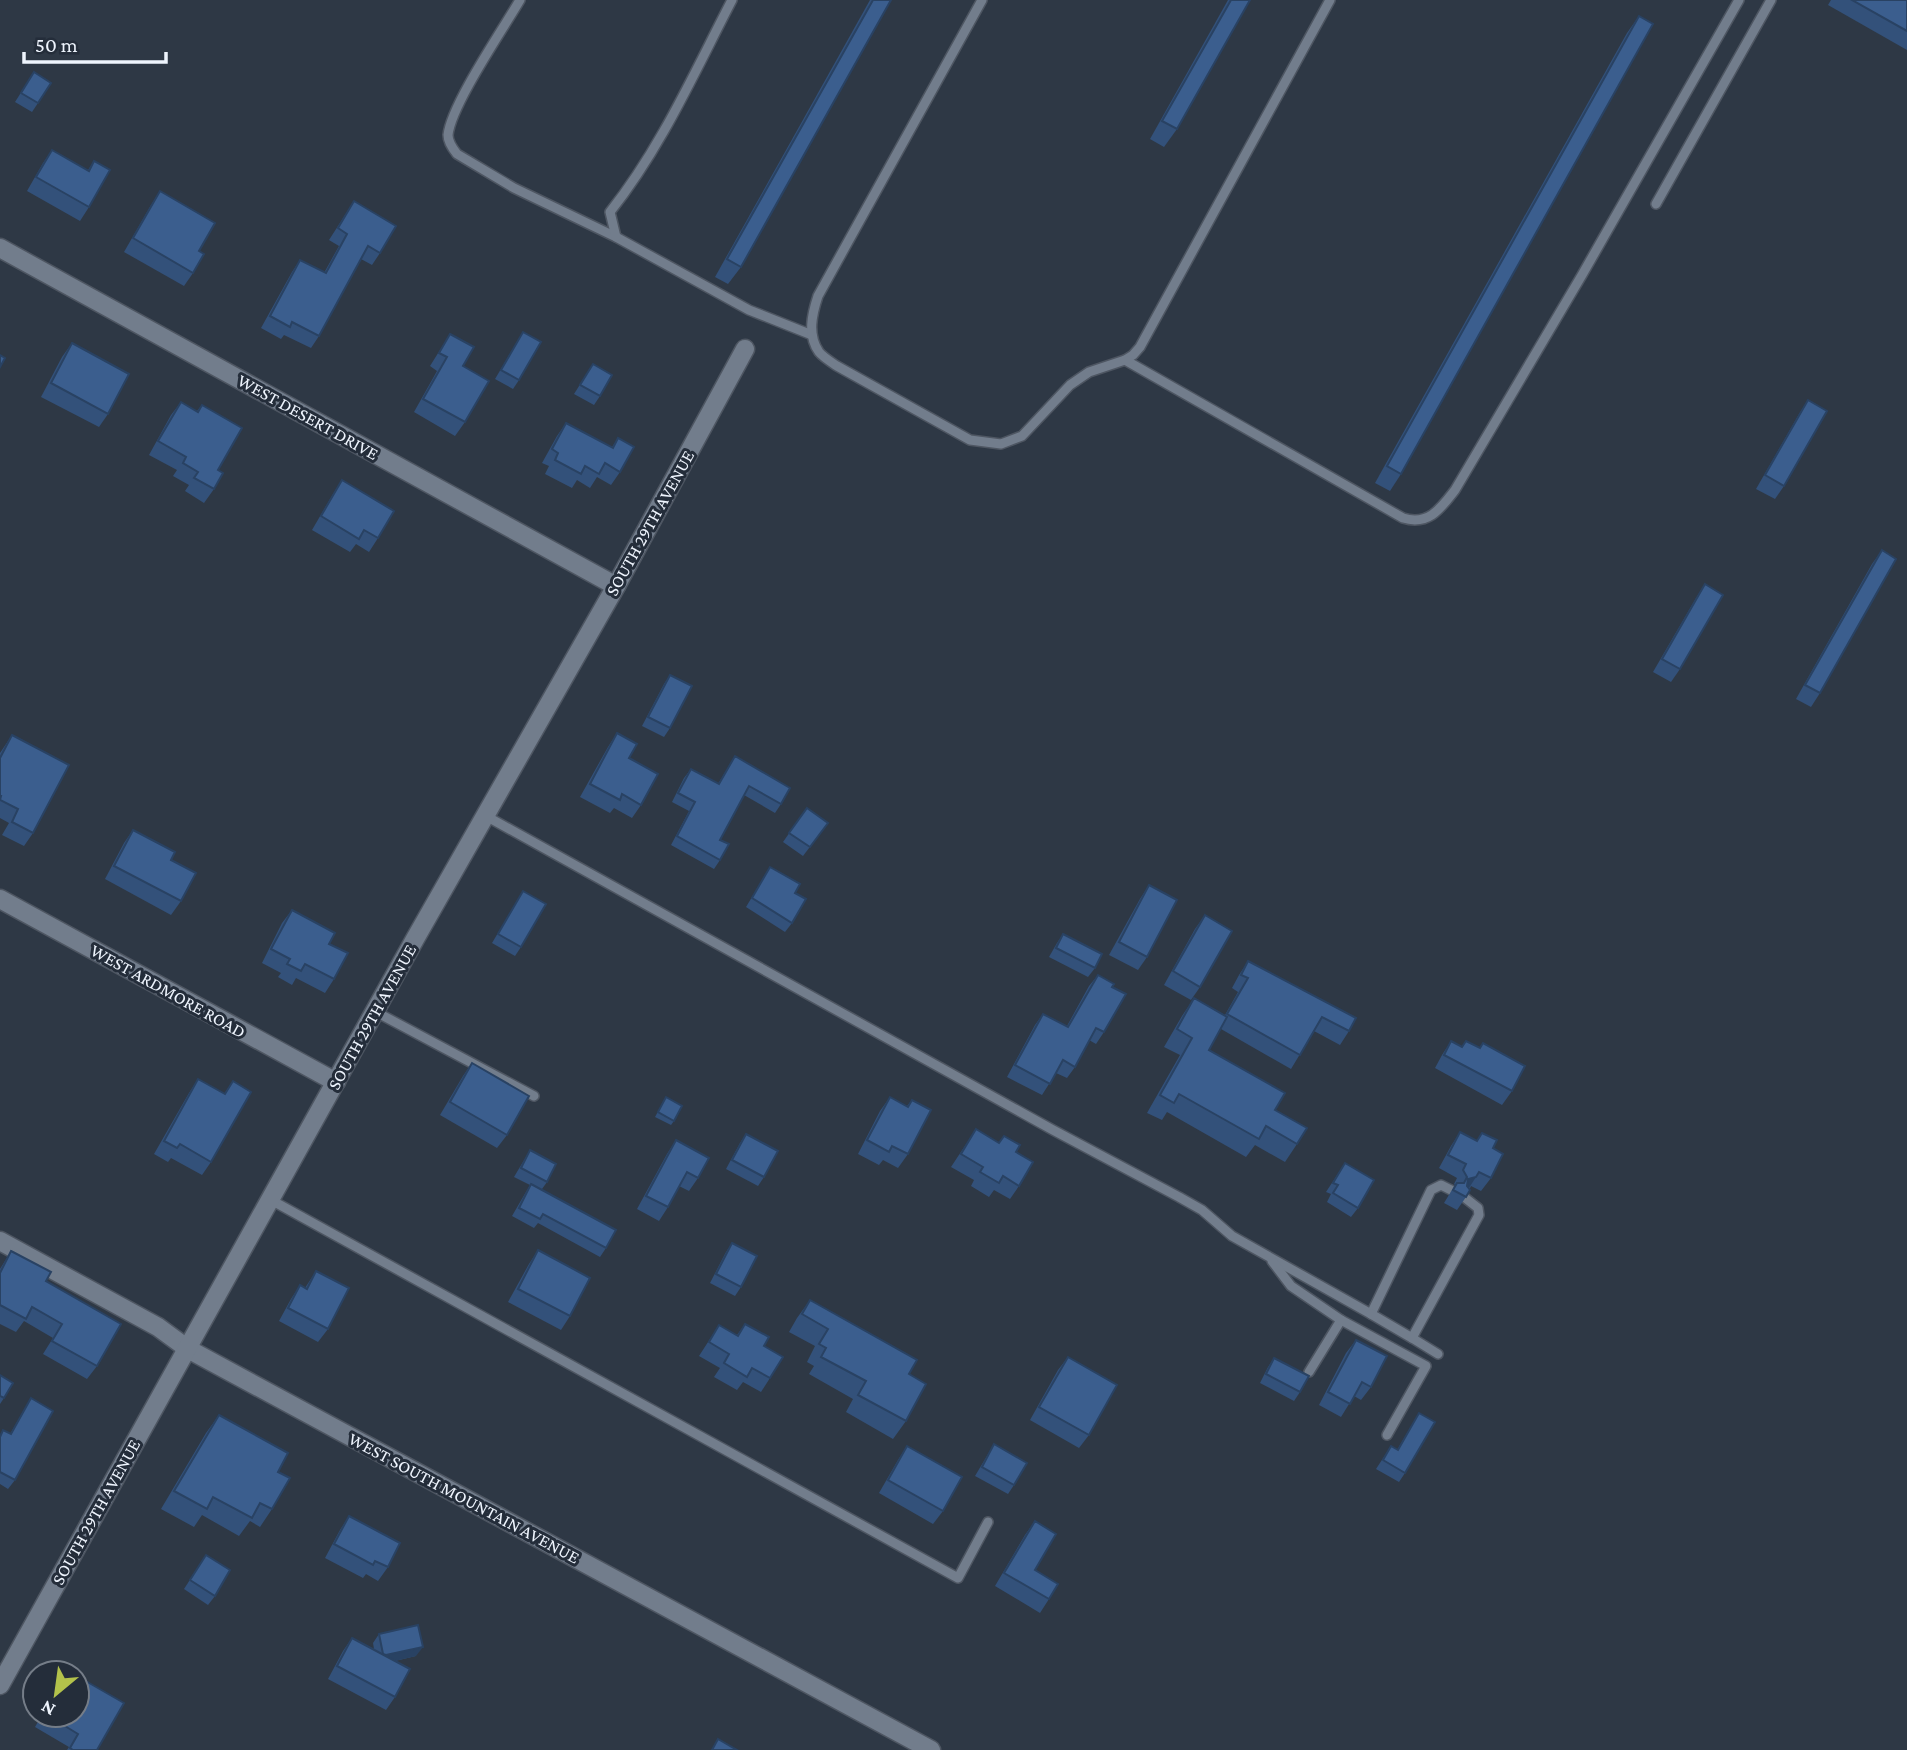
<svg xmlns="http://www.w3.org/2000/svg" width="1907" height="1750" font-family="'Crimson Pro',serif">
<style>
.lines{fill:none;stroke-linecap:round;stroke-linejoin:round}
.service-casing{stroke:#4e5662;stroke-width:12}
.minor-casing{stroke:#4e5662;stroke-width:21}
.service{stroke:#727d8c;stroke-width:9}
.minor{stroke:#727d8c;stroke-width:18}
.wall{fill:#33517a}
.shaded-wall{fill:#294263}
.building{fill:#3b5e8e;stroke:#294263;stroke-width:2}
.labels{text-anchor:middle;stroke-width:6;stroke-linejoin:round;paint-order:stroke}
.street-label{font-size:18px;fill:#eef4fd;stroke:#242d3a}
</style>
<rect width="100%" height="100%" fill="#2e3845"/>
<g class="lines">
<g class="service-casing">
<g id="service">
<path d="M520,0C503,29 451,105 448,135C448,142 453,149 457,154L514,188L616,237L749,310L812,335"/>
<path d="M982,0L818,296C812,314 807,335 819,352C823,357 831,362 837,366L970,440L1001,444L1022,436L1070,385L1089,372L1125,360L1133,355L1140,347L1330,0"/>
<polyline points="1656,204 1771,0"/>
<path d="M616,237L610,212C661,148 694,73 732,0"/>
<path d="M1125,360L1403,518C1429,526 1441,508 1455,490L1582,275L1739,0"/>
<polyline points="486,816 1053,1130 1179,1197 1202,1210 1232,1236 1371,1314 1431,1190 1441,1185 1451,1190"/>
<polyline points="376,1012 534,1096"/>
<polyline points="271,1200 958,1578 988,1522"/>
<polyline points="1272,1261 1291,1286 1341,1320 1309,1372"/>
<polyline points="1371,1314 1412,1338"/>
<polyline points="1341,1320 1426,1366 1387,1435"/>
<polyline points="1438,1354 1412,1338 1479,1215 1478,1208 1464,1197"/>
</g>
</g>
<g class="minor-casing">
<g id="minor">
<polyline points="0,248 616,586"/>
<polyline points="0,899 336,1082"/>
<polyline points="0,1241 158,1327 188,1349 931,1750"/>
<polyline points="0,1685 415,939 616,586 745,349"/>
</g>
</g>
<use href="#service" class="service"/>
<use href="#minor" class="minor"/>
</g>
<g class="wall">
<polygon points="870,0 891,0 741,267 728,284 715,277"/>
<polygon points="1228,0 1250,0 1177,129 1164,147 1150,139"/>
<polygon points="1831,0 1907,0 1907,50 1828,5"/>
<polygon points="1639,16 1401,474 1390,491 1375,483 1627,33"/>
<polygon points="34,72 38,103 32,112 15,102"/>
<polygon points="52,150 88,170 94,161 89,207 80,221 27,191 43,163"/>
<polygon points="160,191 199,251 193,273 184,286 124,252 151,205"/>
<polygon points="354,201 380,253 372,265 361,259 319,336 311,348 284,335 281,339 261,328 292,272 300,260 324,273 339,246 329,240"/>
<polygon points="523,332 519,380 513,389 495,379"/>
<polygon points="450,334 463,366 465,422 455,436 414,412 437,371 430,366"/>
<polygon points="72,343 108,414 99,427 41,397 62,357"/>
<polygon points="593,364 600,396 594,405 574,394"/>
<polygon points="1808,400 1784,486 1775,499 1756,489 1799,414"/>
<polygon points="181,402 197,411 202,405 218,470 214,489 204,503 185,491 189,485 173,476 177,470 149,455 171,415"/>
<polygon points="566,423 612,447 618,438 620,472 611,485 597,477 590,488 577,480 572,488 545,474 549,466 542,463 557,436"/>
<polygon points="342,480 378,538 369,552 356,544 350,552 312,530 333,494"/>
<polygon points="1882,550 1820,693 1811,707 1796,699 1872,564"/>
<polygon points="1705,584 1680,669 1671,682 1653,672 1696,598"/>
<polygon points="670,675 670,728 664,737 642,726 664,684"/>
<polygon points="617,733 629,758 641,805 632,818 614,808 610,813 580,797 608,747"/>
<polygon points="12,735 33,833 24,846 2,835 9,823 0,818 0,753"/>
<polygon points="735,756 781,804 775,813 744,795 720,840 720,860 714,869 671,845 689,811 672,802 684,778 691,769 718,784"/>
<polygon points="807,808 828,823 803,856 783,842"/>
<polygon points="133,830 171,860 181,901 171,915 105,879 124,843"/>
<polygon points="770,867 795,893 792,923 785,932 746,907"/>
<polygon points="1149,885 1147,957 1138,970 1109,955 1140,899"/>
<polygon points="523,891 521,947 515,956 492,943"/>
<polygon points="292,910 329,944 334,979 325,993 296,978 292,985 278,977 281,973 262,963 282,923"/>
<polygon points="1205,915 1200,987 1191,1000 1164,985 1195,929"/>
<polygon points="1063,934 1095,968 1088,977 1049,957 1057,943"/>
<polygon points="1248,961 1349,1031 1340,1045 1314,1031 1291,1069 1221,1029 1209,1050 1275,1110 1297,1144 1285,1162 1255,1145 1246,1157 1167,1112 1162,1120 1147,1113 1180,1055 1164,1047 1182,1016 1194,998 1225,1015 1238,992 1232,988 1239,975"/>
<polygon points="1098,975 1112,987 1104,1032 1096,1044 1089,1040 1075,1067 1067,1078 1056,1073 1042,1095 1007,1077 1035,1025 1043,1014 1067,1026 1089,986"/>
<polygon points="1451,1041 1462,1047 1466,1041 1480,1048 1483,1043 1512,1091 1502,1105 1435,1068 1442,1055"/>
<polygon points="472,1063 507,1135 497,1148 440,1115 463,1076"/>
<polygon points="198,1079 224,1094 233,1081 211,1162 202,1175 171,1158 168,1162 154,1154 189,1093"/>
<polygon points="666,1097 674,1121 671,1125 655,1117"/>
<polygon points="890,1097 907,1106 912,1100 908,1154 898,1168 883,1160 879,1165 858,1154 880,1111"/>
<polygon points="976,1129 999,1143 1004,1136 1016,1152 1019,1186 1010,1199 994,1190 989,1197 971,1186 974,1180 951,1167"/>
<polygon points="1460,1132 1477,1141 1482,1133 1493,1148 1491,1178 1481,1191 1471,1186 1466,1197 1457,1210 1444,1203 1455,1185 1454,1184 1457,1178 1439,1168 1451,1146"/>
<polygon points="746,1134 764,1177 758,1186 726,1169 740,1143"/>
<polygon points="676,1140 698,1178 689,1191 679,1186 668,1207 659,1221 637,1209 667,1154"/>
<polygon points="530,1150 547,1182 542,1189 606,1248 600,1257 538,1223 534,1228 512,1216 530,1185 514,1177"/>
<polygon points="1345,1163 1358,1208 1351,1217 1327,1202 1331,1194 1326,1192"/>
<polygon points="732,1243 741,1287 735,1296 710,1283 726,1252"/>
<polygon points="538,1250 570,1316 561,1330 508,1302 529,1264"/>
<polygon points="11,1251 46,1281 97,1366 87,1379 43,1354 53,1338 24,1321 16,1332 0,1324 0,1269"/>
<polygon points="316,1271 328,1329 318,1342 279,1321 291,1299 300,1285 305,1288"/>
<polygon points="810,1300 909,1374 906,1421 893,1439 846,1412 853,1399 809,1374 814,1366 807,1362 815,1346 789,1332 797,1318"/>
<polygon points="745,1324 764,1346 770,1378 761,1392 743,1382 737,1390 714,1377 720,1368 699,1356 719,1325 737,1335"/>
<polygon points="1356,1340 1371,1387 1361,1400 1354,1396 1341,1417 1319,1405 1346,1353"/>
<polygon points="1068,1357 1089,1435 1079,1448 1030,1420 1058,1370"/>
<polygon points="1274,1358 1300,1392 1294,1401 1260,1383 1268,1367"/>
<polygon points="0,1375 4,1398 0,1404"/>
<polygon points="31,1398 15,1480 8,1489 0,1484 0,1435 3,1430 10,1434"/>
<polygon points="1419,1413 1405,1473 1399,1482 1376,1469 1391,1446 1397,1450"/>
<polygon points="219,1415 278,1472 272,1509 260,1527 250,1521 239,1536 202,1515 194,1527 161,1509 206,1433"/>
<polygon points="994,1444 1014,1485 1008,1494 975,1476"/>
<polygon points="907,1446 943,1511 933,1524 879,1493 898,1460"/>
<polygon points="349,1516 388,1567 378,1581 366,1574 363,1578 325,1558 340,1530"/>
<polygon points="1035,1521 1035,1570 1049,1599 1040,1613 995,1586 1025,1535"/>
<polygon points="206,1555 215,1596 208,1605 184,1589"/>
<polygon points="379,1634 416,1656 395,1661 395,1697 386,1710 328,1679 343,1651 352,1638 374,1649 373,1643"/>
<polygon points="42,1715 77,1715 97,1750 67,1750 69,1747 35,1727"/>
</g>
<g class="shaded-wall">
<polygon points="1476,1177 1467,1191 1459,1192 1468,1179"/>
<polygon points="423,1647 416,1656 377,1665 384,1656"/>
</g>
<g class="building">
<polygon points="873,0 891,0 741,267 727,259"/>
<polygon points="1231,0 1250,0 1177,129 1162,121"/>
<polygon points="1852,0 1907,0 1907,31"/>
<polygon points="1639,16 1653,24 1401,474 1387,466"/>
<polygon points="34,72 51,83 38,103 21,93"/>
<polygon points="52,150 89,171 94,161 110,170 89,207 36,177"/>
<polygon points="160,191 215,223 199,251 204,254 193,273 133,238"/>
<polygon points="354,201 396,226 380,253 368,246 319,336 292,322 290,327 270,316 300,260 326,273 347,234 338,228"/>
<polygon points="523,332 541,342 519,380 501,370"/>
<polygon points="450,334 474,347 463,366 489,381 465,422 423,399 447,357 439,353"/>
<polygon points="72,343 129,374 108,414 51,383"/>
<polygon points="0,355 5,358 0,367"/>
<polygon points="593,364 612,375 600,396 580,385"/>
<polygon points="1808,400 1827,411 1784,486 1765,475"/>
<polygon points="181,402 198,412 202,405 242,428 218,470 223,473 214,489 194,478 198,472 183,463 186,457 158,441"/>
<polygon points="566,423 613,448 618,438 634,447 620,472 605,463 599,474 585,466 581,474 555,460 558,453 552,449"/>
<polygon points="342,480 394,511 378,538 364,530 359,539 321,516"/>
<polygon points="1882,550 1896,559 1820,693 1805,685"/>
<polygon points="1705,584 1723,595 1680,669 1662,659"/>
<polygon points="670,675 692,686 670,728 648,717"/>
<polygon points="617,733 637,744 629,758 658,774 641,805 622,794 620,800 590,784"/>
<polygon points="12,735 69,765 33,833 12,822 18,809 0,800 1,796 0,796 0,758"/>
<polygon points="735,756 790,788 781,804 749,786 720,840 729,844 720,860 677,836 695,802 678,793 691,769 719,784"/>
<polygon points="807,808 828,823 810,847 789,833"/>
<polygon points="133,830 175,852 171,860 196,873 181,901 114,866"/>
<polygon points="770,867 800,884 795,893 806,899 792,923 752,898"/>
<polygon points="1149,885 1177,900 1147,957 1119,942"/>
<polygon points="523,891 546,904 521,947 498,934"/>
<polygon points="292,910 335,933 329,944 348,953 334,979 305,964 301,971 287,964 290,959 271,949"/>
<polygon points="1205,915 1232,931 1200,987 1173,971"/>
<polygon points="1063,934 1102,954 1095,968 1056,948"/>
<polygon points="1248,961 1356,1018 1349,1031 1322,1017 1300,1055 1227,1014 1248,978 1241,975"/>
<polygon points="1098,975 1114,984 1112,987 1126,994 1104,1032 1096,1028 1075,1067 1063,1060 1050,1084 1015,1065 1043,1014 1068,1027"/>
<polygon points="1194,998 1227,1017 1209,1050 1285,1093 1275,1110 1307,1128 1297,1144 1266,1126 1259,1139 1179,1094 1174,1103 1160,1095 1192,1038 1177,1029"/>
<polygon points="1451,1041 1462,1047 1466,1041 1480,1048 1483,1043 1525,1066 1512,1091 1444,1055"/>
<polygon points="472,1063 529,1096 507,1135 450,1102"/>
<polygon points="198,1079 225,1094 233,1081 251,1092 211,1162 180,1144 177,1148 164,1141"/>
<polygon points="666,1097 682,1106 674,1121 658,1112"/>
<polygon points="890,1097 908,1107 912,1100 931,1110 908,1154 892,1146 889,1152 867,1140"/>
<polygon points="976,1129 999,1143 1004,1136 1020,1145 1016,1152 1033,1162 1019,1186 1003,1176 999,1183 980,1172 983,1167 961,1154"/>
<polygon points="1460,1132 1477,1141 1482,1133 1497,1140 1493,1148 1503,1154 1491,1178 1479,1172 1476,1177 1468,1179 1467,1186 1470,1190 1466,1197 1453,1190 1457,1183 1464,1183 1467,1177 1463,1170 1466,1164 1448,1155"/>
<polygon points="746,1134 778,1151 764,1177 732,1160"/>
<polygon points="676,1140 709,1158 698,1178 687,1172 668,1207 646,1196"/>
<polygon points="530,1150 556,1164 547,1182 521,1168"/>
<polygon points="1345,1163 1374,1180 1358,1208 1333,1193 1338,1185 1333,1183"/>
<polygon points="531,1184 616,1230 606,1248 543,1214 540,1219 519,1208"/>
<polygon points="732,1243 757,1256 741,1287 716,1274"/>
<polygon points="538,1250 590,1278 570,1316 518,1289"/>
<polygon points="11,1251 51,1272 46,1281 121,1324 97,1366 52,1341 62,1324 32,1307 26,1319 0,1305 0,1273"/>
<polygon points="316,1271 349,1288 328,1329 288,1308 300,1285 307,1289"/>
<polygon points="810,1300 917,1360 909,1374 926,1384 906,1421 858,1395 866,1381 821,1357 826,1348 819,1344 828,1329 802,1314"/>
<polygon points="745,1324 769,1337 764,1346 783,1357 770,1378 752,1368 747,1377 724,1363 729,1354 709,1342 719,1325 738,1336"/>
<polygon points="1356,1340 1387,1356 1371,1387 1362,1382 1350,1404 1328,1392"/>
<polygon points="1068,1357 1117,1385 1089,1435 1039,1407"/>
<polygon points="1274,1358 1309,1376 1300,1392 1266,1374"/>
<polygon points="0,1375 13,1383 4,1398 0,1396"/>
<polygon points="31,1398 53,1411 15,1480 0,1472 0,1437 3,1430 11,1434"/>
<polygon points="1419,1413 1435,1422 1405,1473 1383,1460 1391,1446 1398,1450"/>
<polygon points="219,1415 288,1453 278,1472 290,1478 272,1509 260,1503 252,1518 213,1497 207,1509 174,1491"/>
<polygon points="994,1444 1027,1463 1014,1485 982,1467"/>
<polygon points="907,1446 962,1477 943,1511 888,1480"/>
<polygon points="349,1516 400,1543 388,1567 375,1561 373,1565 334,1544"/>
<polygon points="1035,1521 1056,1534 1035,1570 1058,1584 1049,1599 1004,1573"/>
<polygon points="206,1555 230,1570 215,1596 190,1580"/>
<polygon points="418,1625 423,1647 386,1655 383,1654 379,1634"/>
<polygon points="352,1638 410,1669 395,1697 337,1666"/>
<polygon points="77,1676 124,1703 97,1750 73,1750 70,1748 78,1734 47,1715 77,1715"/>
<polygon points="718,1739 737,1750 712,1750"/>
</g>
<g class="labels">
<g class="street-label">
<text transform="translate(308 417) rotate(29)" y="6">WEST DESERT DRIVE</text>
<text transform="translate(650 523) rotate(-61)" y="6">SOUTH 29TH AVENUE</text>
<text transform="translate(168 991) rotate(29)" y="6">WEST ARDMORE ROAD</text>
<text transform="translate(372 1017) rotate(-61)" y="6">SOUTH 29TH AVENUE</text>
<text transform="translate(464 1498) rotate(28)" y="6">WEST SOUTH MOUNTAIN AVENUE</text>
<text transform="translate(96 1512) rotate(-61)" y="6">SOUTH 29TH AVENUE</text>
</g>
</g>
<g transform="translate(56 1694) rotate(209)"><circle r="33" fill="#242d3a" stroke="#757d88" stroke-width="2"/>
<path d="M0-5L12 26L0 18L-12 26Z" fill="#b3c24b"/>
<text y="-10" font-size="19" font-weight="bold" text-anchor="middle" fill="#eef4fd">N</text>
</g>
<path d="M24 52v10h142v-10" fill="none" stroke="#eef4fd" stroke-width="3.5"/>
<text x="35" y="52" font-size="21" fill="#eef4fd" stroke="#242d3a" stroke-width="5" paint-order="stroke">50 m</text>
</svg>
